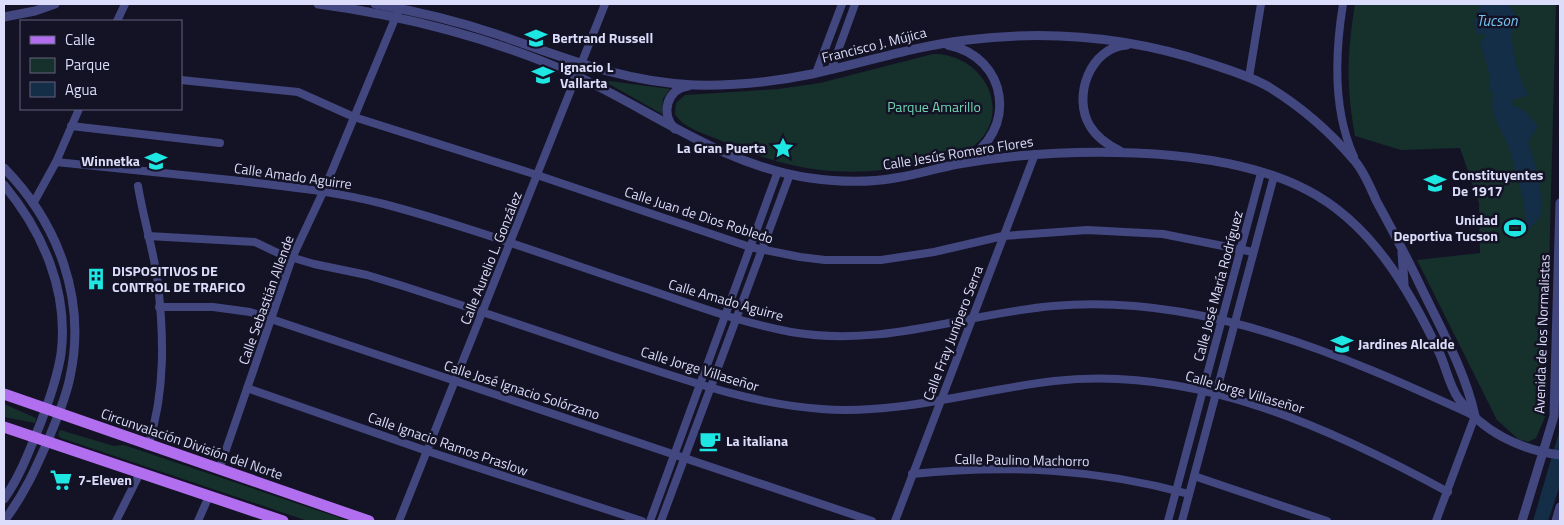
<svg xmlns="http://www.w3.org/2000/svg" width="1564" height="525" font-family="'Titillium Web',sans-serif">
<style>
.green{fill:#16302c}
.water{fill:#152e48}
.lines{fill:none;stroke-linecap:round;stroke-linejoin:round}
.minor{stroke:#434780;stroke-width:8}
.tertiary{stroke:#434780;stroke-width:9}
.primary{stroke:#b16fef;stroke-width:11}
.labels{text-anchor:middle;stroke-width:5;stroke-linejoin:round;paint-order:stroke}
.poi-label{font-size:14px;font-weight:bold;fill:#dcdcfb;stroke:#141326;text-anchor:start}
.street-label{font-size:14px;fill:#dcdcfb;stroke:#141326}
.park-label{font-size:14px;fill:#6fd4af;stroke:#141326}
.water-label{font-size:15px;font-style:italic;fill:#75c5f0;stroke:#141326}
</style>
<rect width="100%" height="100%" fill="#141326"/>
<g class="green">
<path d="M1355,4H1556L1545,417L1536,438L1528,442L1518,439L1497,420L1417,260L1480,253L1479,203L1460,148L1401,150L1355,136C1346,85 1347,55 1355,4Z"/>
<path d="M933,54C985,53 1016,116 971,148C957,157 940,159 924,163C845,180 790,172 717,139C703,133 683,128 675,114L676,103L685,95L778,89L820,83Z"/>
<polygon points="602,80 670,89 663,99 662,114"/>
<polygon points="4,404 36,418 35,423 4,417"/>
<polygon points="60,430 114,446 124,445 349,521 308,521 61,438 58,435"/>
</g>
<g class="water">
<path d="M1480,4H1508L1517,17L1518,23L1511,31C1513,54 1517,75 1528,95L1512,100L1511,105L1524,110L1538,126L1528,142C1534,157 1546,201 1540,216C1538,221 1531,227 1527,231L1523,199L1509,147L1494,117L1492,106L1493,94L1490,90L1489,73L1480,42L1485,36L1483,33L1477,35L1474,22Z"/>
<polygon points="1560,429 1560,485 1548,521 1533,521"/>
</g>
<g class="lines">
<g class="minor">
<path d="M1343,4C1335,53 1333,111 1354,157"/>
<polyline points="117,21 125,4"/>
<polyline points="831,70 855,4"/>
<polyline points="816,73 842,4"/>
<polyline points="1249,77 1261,4"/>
<polyline points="181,80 298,92 354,117 537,175 750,247 800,257 825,260 881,260 934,252 1003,236 1087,230 1163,234 1253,252"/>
<polyline points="71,126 220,143"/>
<path d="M56,162C114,168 173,174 231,180C283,186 333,191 384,204C474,228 561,261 650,290C696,306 742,323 791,332C884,348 962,314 1053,306C1203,293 1342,355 1475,416L1436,521"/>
<path d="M138,186C143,216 152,246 157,276C164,333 166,391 148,446"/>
<polyline points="34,202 56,162 79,109"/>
<path d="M148,236L255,242L280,254L314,264L367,275L403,286C474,309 545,333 615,357C683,379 750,404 821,409C901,415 976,390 1054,381C1193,365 1329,427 1448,492"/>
<polyline points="159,307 213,307 250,312 872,521"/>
<polyline points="247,388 427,451 642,521"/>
<polyline points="219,470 292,258 324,190 401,4"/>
<path d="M912,474C1008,464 1097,469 1189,494"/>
<polyline points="1194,476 1327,521"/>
<polyline points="116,521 140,473"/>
<polyline points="198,521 209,496"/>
<polyline points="399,521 605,4"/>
<polyline points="650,521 778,171"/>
<polyline points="661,521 790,174"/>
<polyline points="895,521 1035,154"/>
<polyline points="1168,521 1261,173"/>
<polyline points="1182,521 1274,176"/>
</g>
<g class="tertiary">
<path d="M318,4C403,15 499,40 577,76C654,112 724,166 810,178C838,182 867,183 895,178C916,175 937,168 958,164C1056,147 1217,143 1307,190C1371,223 1409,289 1439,352C1446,367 1449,385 1458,398C1482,432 1521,450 1560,455"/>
<path d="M375,4C416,11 457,21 496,34C563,57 622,82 694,85C733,86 773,82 812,74C864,63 914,46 967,40C1048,30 1129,37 1208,63C1229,70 1250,76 1269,87C1300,106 1331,133 1354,160C1364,171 1370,187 1376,200C1391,228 1406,255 1419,283C1439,325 1465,370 1475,416"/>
<polyline points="4,17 35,11 55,4"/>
<path d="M948,45C1008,57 1019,131 964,161"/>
<path d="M675,129C660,114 667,89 688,86"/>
<path d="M1120,151C1108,145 1097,138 1090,126C1072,97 1090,47 1127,45"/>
<path d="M4,168C58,223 87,299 70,377C66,398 57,418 49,438C36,468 24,495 4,521"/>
<path d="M4,185C43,232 69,292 61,354C57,379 48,404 39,427C28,454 20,476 4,499"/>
<polyline points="1402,252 1404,284"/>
<polyline points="1522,521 1554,416 1560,203"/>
<polyline points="1556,521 1560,507"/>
</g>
<g class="primary">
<polyline points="4,394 369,521"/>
<polyline points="4,427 283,521"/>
</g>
</g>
<defs>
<g id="school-bare" transform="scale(1.725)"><path d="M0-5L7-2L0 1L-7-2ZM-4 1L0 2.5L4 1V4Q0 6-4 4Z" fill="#1de6e3" stroke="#141326" stroke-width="2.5" paint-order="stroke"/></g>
<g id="sight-bare" transform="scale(1.725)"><path d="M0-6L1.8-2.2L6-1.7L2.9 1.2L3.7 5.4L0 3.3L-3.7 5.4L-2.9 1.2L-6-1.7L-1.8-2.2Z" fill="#1de6e3" stroke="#141326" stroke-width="2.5" paint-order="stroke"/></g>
<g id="stadium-bare" transform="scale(1.725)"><path d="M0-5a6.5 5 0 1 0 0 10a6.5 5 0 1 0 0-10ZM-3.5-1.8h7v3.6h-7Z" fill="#1de6e3" stroke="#141326" stroke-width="2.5" paint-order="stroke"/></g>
<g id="building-bare" transform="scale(1.725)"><path d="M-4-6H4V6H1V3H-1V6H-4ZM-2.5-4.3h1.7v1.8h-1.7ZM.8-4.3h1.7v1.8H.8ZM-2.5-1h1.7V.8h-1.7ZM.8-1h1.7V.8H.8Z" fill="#1de6e3" stroke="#141326" stroke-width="2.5" paint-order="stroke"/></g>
<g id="cafe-bare" transform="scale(1.725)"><path d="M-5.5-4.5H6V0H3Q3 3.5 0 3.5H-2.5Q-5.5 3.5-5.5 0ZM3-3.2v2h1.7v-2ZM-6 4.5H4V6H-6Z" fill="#1de6e3" stroke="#141326" stroke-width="2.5" paint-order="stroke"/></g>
<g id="supermarket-bare" transform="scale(1.725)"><path d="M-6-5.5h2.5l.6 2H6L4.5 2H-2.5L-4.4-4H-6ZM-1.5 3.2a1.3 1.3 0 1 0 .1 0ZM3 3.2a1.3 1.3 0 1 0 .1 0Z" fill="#1de6e3" stroke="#141326" stroke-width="2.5" paint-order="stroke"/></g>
</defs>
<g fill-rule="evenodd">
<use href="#school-bare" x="536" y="38"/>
<use href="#school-bare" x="543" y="75"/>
<use href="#sight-bare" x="783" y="148"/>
<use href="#school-bare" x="156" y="161"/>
<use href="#school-bare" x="1435" y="183"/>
<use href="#stadium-bare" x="1515" y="228"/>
<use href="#building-bare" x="96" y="279"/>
<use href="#school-bare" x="1342" y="344"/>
<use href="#cafe-bare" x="710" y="441"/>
<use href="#supermarket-bare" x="61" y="480"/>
</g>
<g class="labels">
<g class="poi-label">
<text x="552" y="43">Bertrand Russell</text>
<text x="560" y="72">Ignacio L<tspan x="560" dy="16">Vallarta</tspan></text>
<text x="766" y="153" text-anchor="end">La Gran Puerta</text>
<text x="140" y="166" text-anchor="end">Winnetka</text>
<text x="1452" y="180">Constituyentes<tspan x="1452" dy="16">De 1917</tspan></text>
<text x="1498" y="225" text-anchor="end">Unidad<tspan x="1498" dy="16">Deportiva Tucson</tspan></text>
<text x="112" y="276">DISPOSITIVOS DE<tspan x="112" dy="16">CONTROL DE TRAFICO</tspan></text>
<text x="1358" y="349">Jardines Alcalde</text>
<text x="726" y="446">La italiana</text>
<text x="78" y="485">7-Eleven</text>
</g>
<g class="street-label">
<text transform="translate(874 45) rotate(-14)" y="5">Francisco J. Mújica</text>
<text transform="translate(958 153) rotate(-9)" y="5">Calle Jesús Romero Flores</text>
<text transform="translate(293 176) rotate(8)" y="5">Calle Amado Aguirre</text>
<text transform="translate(699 215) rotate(18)" y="5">Calle Juan de Dios Robledo</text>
<text transform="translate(491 258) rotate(-68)" y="5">Calle Aurelio L. González</text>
<text transform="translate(1218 286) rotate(-75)" y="5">Calle José María Rodríguez</text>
<text transform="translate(266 300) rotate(-70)" y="5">Calle Sebastián Allende</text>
<text transform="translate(726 300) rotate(16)" y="5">Calle Amado Aguirre</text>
<text transform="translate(953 333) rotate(-69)" y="5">Calle Fray Junípero Serra</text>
<text transform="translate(1542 334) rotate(-88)" y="5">Avenida de los Normalistas</text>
<text transform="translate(700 369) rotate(17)" y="5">Calle Jorge Villaseñor</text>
<text transform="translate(522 390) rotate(18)" y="5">Calle José Ignacio Solórzano</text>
<text transform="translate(1245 392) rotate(16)" y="5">Calle Jorge Villaseñor</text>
<text transform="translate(192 444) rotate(19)" y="5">Circunvalación División del Norte</text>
<text transform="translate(448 444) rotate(19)" y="5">Calle Ignacio Ramos Praslow</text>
<text transform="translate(1022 460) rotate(1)" y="5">Calle Paulino Machorro</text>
</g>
<g class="park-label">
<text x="934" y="112">Parque Amarillo</text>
</g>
<g class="water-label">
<text x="1497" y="26">Tucson</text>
</g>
</g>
<rect width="1564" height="525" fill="none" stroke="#dcdcfb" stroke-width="10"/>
<rect x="20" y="20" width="162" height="90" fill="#141326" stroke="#64637b"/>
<rect x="30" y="36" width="25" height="8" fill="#b16fef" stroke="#64637b"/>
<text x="65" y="45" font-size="15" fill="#dcdcfb">Calle</text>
<rect x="30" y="58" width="25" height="15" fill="#16302c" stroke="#64637b"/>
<text x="65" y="70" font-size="15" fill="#dcdcfb">Parque</text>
<rect x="30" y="82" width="25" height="15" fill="#152e48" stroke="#64637b"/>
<text x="65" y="95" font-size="15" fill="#dcdcfb">Agua</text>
</svg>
